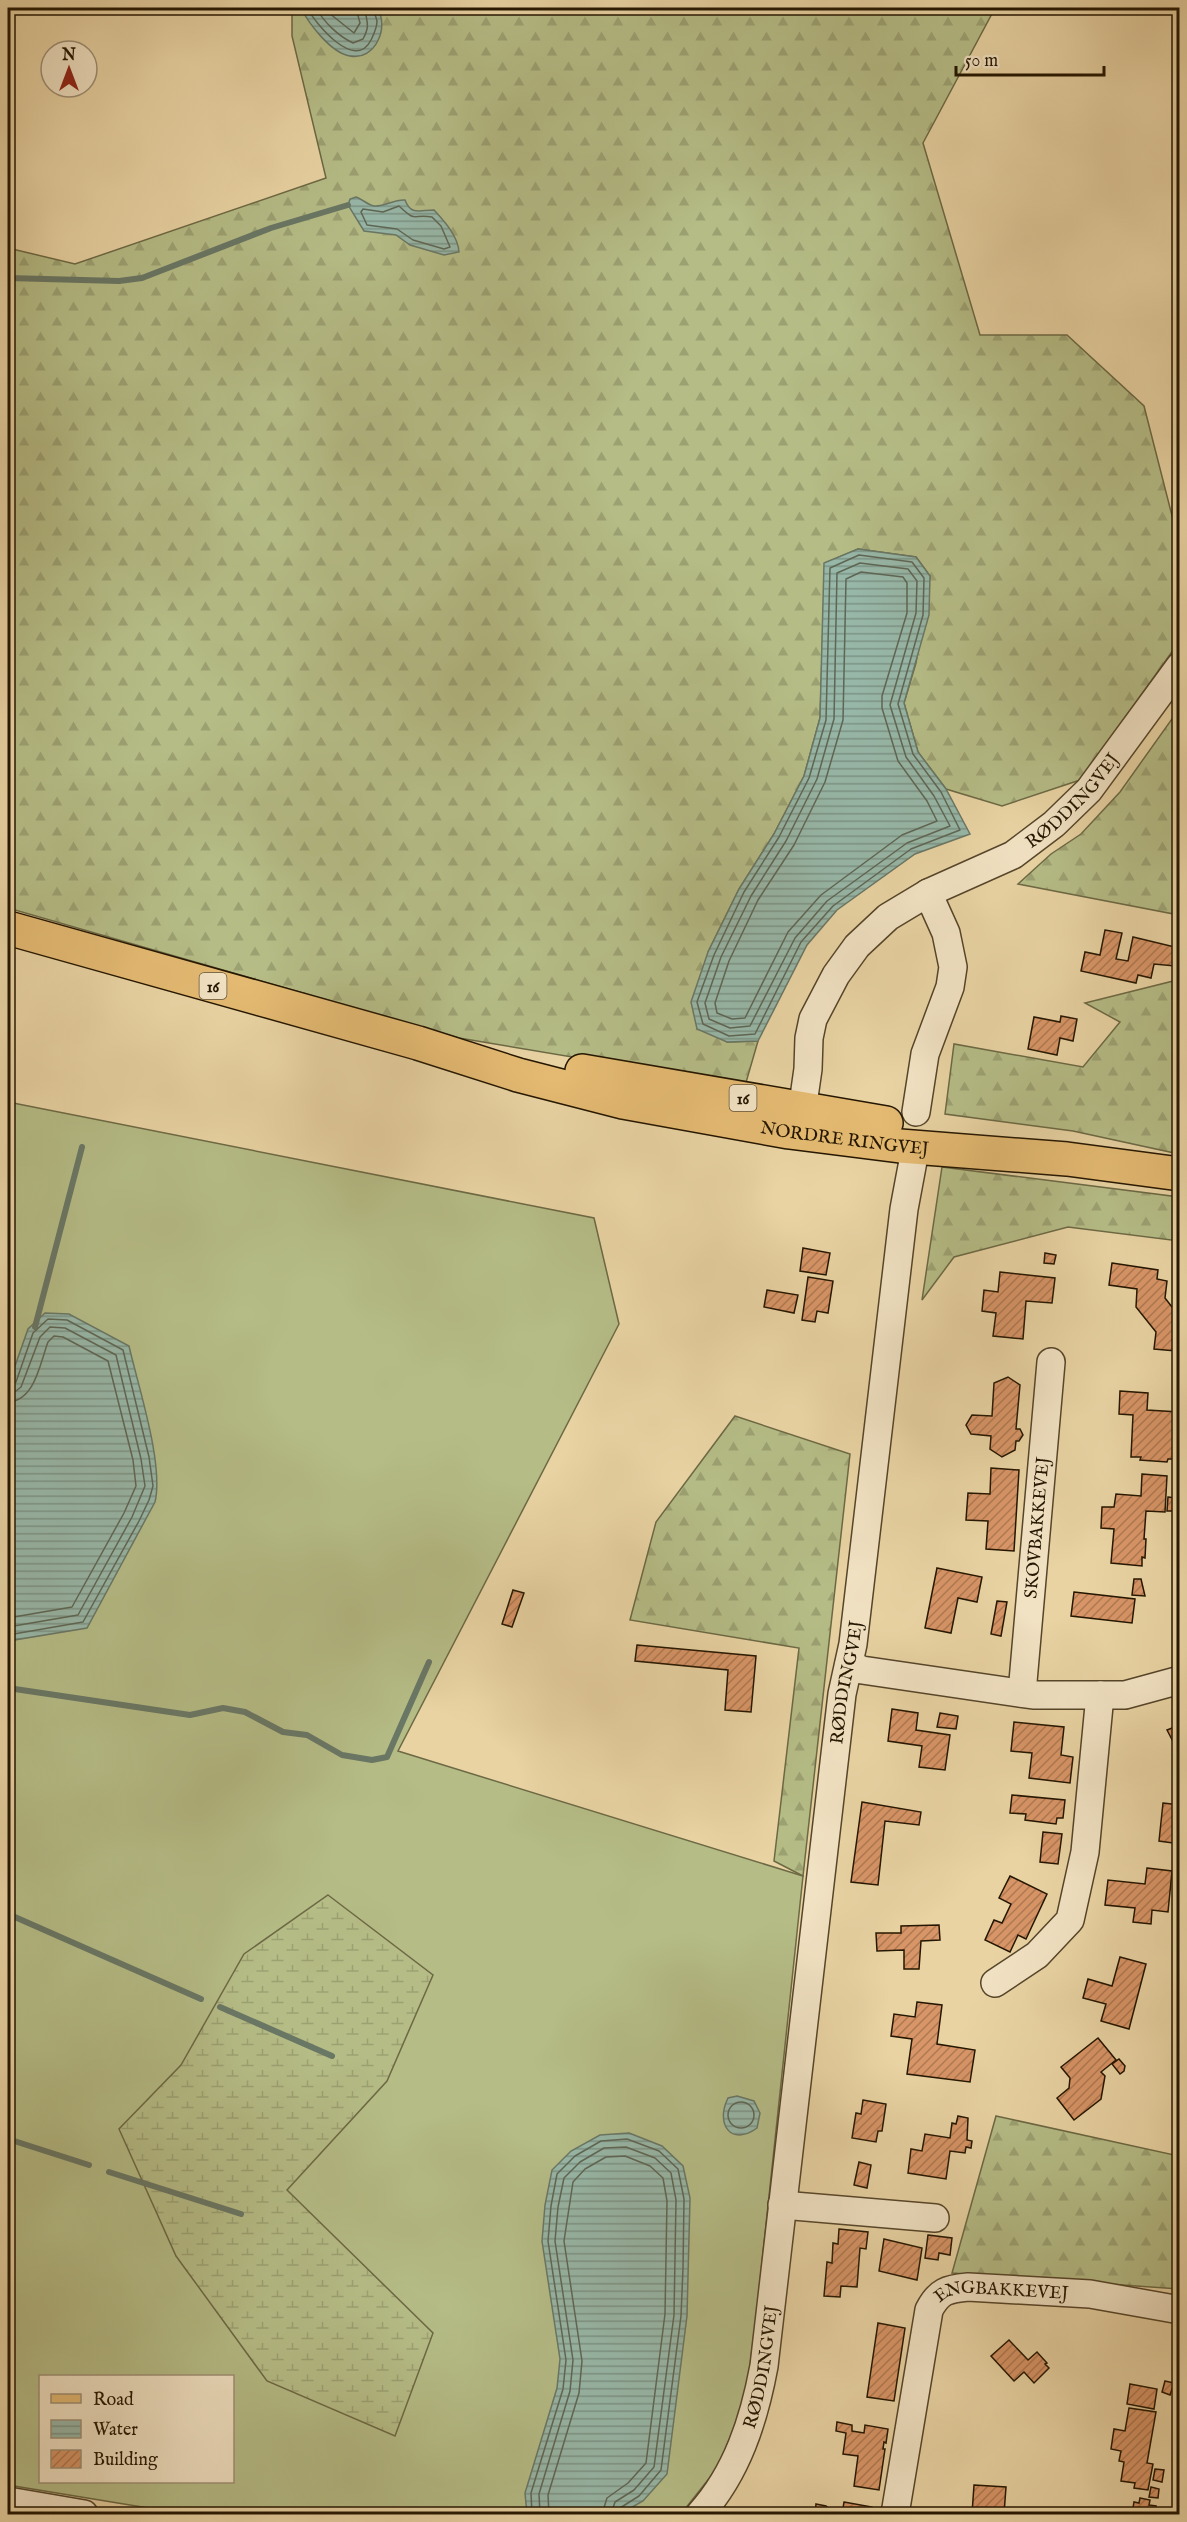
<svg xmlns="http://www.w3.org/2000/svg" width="1187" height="2522" font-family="'IM FELL English',serif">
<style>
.grass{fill:#b5bc86;stroke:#6c6944;stroke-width:1.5;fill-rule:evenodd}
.forest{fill:url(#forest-firs);stroke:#6c6944;stroke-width:1.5}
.wetland{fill:url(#wetland-marsh);stroke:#6c6944;stroke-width:1.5}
.water{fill:url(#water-rules);stroke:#697765;stroke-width:1.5}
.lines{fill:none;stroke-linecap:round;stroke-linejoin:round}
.shore{stroke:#5e6654;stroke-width:1.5}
.stream{stroke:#697765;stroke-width:6}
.building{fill:url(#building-hatch);stroke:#241601;stroke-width:1.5}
.minor-casing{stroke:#55452a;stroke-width:30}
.major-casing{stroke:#241601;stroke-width:36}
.minor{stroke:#f1e2c3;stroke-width:27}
.major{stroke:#e4ba72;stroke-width:33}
.labels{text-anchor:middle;stroke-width:4.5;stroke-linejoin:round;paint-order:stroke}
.shield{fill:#f1e2c3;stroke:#62533b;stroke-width:1.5}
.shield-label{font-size:16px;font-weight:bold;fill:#241601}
.street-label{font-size:18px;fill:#241601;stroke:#f1e2c3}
</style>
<defs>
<pattern id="forest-firs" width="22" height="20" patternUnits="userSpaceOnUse" patternTransform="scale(1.5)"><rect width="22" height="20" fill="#b5bc86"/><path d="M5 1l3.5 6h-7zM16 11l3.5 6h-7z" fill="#9ca172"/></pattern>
<pattern id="wetland-marsh" width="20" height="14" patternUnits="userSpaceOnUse" patternTransform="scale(1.5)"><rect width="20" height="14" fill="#b5bc86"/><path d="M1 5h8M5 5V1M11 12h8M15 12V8" fill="none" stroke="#9ca172"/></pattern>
<pattern id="water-rules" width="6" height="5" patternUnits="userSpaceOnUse" patternTransform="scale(1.5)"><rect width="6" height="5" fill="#97b7a8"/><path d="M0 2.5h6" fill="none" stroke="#7b9486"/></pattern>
<pattern id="building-hatch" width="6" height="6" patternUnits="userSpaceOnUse" patternTransform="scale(1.5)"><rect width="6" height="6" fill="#d89567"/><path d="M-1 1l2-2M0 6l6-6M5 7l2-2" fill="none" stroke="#af7952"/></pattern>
</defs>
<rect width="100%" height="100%" fill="#e9d3a3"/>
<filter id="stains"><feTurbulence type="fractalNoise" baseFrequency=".00333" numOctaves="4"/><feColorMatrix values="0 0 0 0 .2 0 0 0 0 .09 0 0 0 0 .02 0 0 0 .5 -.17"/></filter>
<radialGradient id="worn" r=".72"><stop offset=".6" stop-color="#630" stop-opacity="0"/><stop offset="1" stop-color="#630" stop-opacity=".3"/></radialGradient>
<path class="grass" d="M8,1102L594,1218L619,1324L398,1751L803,1876L756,2319L746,2396L719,2466L681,2514H185L8,2485ZM40,2376H232V2482H40Z"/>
<g class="forest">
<polygon points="292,8 995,8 923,143 980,335 1067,335 1144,406 1179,543 1179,642 1080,780 1002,806 946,789 918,752 904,703 916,663 930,576 916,557 858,549 825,563 820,718 804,776 774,834 739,889 708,952 727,1042 758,1041 745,1086 459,1038 8,908 8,248 75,264 326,178 292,36"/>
<polygon points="1179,709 1179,915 1018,884 1051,854 1081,834 1120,792"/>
<polygon points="1179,977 1179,1154 1073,1131 945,1114 954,1044 1083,1067 1120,1022 1085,1003 1177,980"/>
<polygon points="942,1167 1179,1197 1179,1241 1068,1227 954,1257 922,1300"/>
<polygon points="735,1416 850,1454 803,1876 774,1861 799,1648 630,1620 656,1522"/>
<polygon points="996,2116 1179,2156 1179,2289 952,2273"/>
</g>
<polygon class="wetland" points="328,1895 433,1975 387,2081 287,2190 433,2333 395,2436 267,2381 176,2256 119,2129 181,2065 244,1954"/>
<g class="water">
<path d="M301,8H377C390,27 375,61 350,56C331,53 309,24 301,8Z"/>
<path d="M356,197C362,199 368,205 374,206C385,207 394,199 405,200C411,216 420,210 434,210C444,221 458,236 459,252L444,255L410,245L396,235L364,231L348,205L350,199Z"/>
<polygon points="858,549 916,557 930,576 929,615 904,703 918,752 946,789 970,834 915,854 837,910 807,945 758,1041 727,1042 697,1029 691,1002 708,952 739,889 774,834 804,776 820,718 824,563"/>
<path d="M45,1313L69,1314L129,1346C138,1386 164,1464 155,1502L87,1628L8,1641V1386L28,1329Z"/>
<path d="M737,2096L754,2101L760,2113L757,2128C731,2147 715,2124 728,2098Z"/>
<polygon points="629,2133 662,2146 683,2166 690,2198 687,2316 667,2474 643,2501 620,2514 527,2514 525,2493 557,2388 560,2359 542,2241 545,2205 552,2170 571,2151 600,2135"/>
</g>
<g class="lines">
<g class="shore">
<path d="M307,8C316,24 355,72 371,40C374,34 377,28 377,21C376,17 374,12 373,8"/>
<path d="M316,8C324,22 338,36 353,43L363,39C371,24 366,22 365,8"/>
<polyline points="326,8 329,13 354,33 360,23 356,8"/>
<path d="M399,206C417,223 411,214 432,217L441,226L450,247L444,249L413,240L397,229L367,225L361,212L363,209L383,212Z"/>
<polygon points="859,555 912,562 924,578 923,615 898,704 913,754 941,792 960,830 911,849 833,906 801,942 755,1034 729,1036 703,1024 697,1002 714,955 744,892 779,837 809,778 826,720 830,568"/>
<polygon points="860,563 908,569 917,581 916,613 890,705 906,757 934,796 950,826 907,843 827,901 795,938 750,1026 730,1028 709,1019 705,1003 721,957 751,896 786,841 817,779 834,719 837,573"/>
<polygon points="861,572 903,577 907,583 907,613 882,696 882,708 898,761 927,801 937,821 902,835 821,895 788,932 745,1018 732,1019 717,1013 715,1003 729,961 758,900 794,845 825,782 843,720 846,579"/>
<polyline points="8,1385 16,1382 33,1333 48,1319 67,1320 123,1350 149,1457 153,1486 149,1500 139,1521 83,1622 8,1635"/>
<polyline points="8,1393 16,1391 21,1387 40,1337 50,1327 65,1328 116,1355 141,1459 145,1486 132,1517 78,1615 8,1627"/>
<path d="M8,1402C35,1401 40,1363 48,1342L54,1336L63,1337L108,1361L133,1460L136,1486L124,1513L72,1607L8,1618"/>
<circle cx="741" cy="2115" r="13"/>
<polyline points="532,2514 531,2493 563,2389 566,2360 548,2241 551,2206 557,2174 575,2156 601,2141 627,2139 659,2151 678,2169 684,2199 683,2268 681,2316 661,2470 639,2496 620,2508 618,2514"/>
<polyline points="540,2514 539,2494 570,2391 573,2360 555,2241 558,2207 564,2178 580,2162 604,2148 626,2147 655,2158 671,2173 676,2200 674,2315 654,2467 634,2490 615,2502 611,2514"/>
<polyline points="549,2514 548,2495 579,2393 582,2361 564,2241 573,2182 585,2169 606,2157 625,2156 650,2166 663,2178 667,2201 665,2314 646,2463 628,2483 607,2498 602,2514"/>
</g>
<g class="stream">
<polyline points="8,278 119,281 142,278 271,228 348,205"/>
<polyline points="35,1327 82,1147"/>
<polyline points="8,1688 190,1715 223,1708 245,1712 283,1732 307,1735 342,1755 372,1760 387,1757 429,1662"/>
<polyline points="8,1914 201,1999"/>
<polyline points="220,2007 332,2056"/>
<polyline points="8,2139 89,2165"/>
<polyline points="109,2172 241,2214"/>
</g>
</g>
<g class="building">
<polygon points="1105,930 1122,933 1116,959 1128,961 1133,937 1179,948 1175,966 1154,964 1151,978 1138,975 1136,983 1081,971 1085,952 1100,955"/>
<polygon points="1061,1016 1077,1019 1073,1041 1060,1038 1057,1055 1028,1049 1034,1017 1060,1022"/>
<polygon points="803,1248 830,1253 826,1275 800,1271"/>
<polygon points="1045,1253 1056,1255 1054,1264 1044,1263"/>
<polygon points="1112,1263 1158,1270 1157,1279 1167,1281 1165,1298 1172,1307 1180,1308 1176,1351 1154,1349 1156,1332 1136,1307 1137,1289 1109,1285"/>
<polygon points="1000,1272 1055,1278 1052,1303 1026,1301 1023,1339 993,1336 996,1313 982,1311 984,1290 998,1292"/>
<polygon points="808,1277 833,1281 828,1313 817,1311 815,1322 802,1320"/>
<polygon points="767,1290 798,1295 794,1313 764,1307"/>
<polygon points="1008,1377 1020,1385 1016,1429 1020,1429 1023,1435 1019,1441 1016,1441 1015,1450 1002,1457 990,1449 991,1436 971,1434 966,1425 972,1415 992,1416 994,1383"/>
<polygon points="1120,1391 1148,1393 1147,1410 1179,1412 1176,1459 1168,1459 1167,1462 1140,1460 1141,1457 1131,1457 1133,1415 1119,1414"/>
<polygon points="991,1468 1019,1470 1014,1551 986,1549 988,1521 966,1520 968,1493 990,1494"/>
<polygon points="1142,1474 1167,1476 1165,1512 1146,1511 1144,1539 1146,1539 1145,1558 1142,1557 1142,1566 1111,1563 1114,1529 1101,1528 1102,1507 1114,1507 1116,1494 1141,1496"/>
<polygon points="1168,1497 1175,1498 1174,1511 1167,1511"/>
<polygon points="937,1568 982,1577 977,1602 958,1598 951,1633 925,1628"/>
<polygon points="1134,1579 1141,1579 1145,1596 1132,1595"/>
<polygon points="513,1590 524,1593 512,1627 502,1624"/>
<polygon points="1074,1592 1135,1599 1132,1623 1071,1616"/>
<polygon points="997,1601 1007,1602 1001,1636 991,1634"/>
<polygon points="637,1645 756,1656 751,1712 725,1710 728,1670 635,1661"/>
<polygon points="892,1709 918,1713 916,1730 950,1735 945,1770 919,1767 922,1746 888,1741"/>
<polygon points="940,1713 958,1716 956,1729 937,1727"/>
<polygon points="1014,1722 1064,1727 1061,1755 1073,1757 1070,1783 1029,1778 1032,1753 1011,1751"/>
<polygon points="1180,1725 1180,1755 1167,1730"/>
<polygon points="1012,1795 1065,1800 1063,1818 1057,1818 1056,1824 1025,1820 1026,1814 1010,1813"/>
<polygon points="862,1802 921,1812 919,1825 885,1821 878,1885 851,1882"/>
<polygon points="1163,1803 1180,1805 1180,1844 1159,1841"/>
<polygon points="1043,1832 1062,1834 1058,1864 1040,1862"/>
<polygon points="1147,1868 1172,1871 1168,1912 1152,1910 1151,1924 1133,1922 1135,1908 1105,1905 1108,1880 1145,1884"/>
<polygon points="1010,1876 1047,1894 1026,1939 1018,1935 1010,1952 985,1940 994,1920 1002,1923 1011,1904 999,1898"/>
<polygon points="939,1925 940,1940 921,1941 919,1969 904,1969 904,1950 877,1951 876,1933 901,1933 901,1926"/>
<polygon points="1120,1957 1146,1964 1129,2029 1101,2021 1106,2004 1083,1998 1088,1979 1112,1986"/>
<polygon points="917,2002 942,2005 937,2044 975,2050 970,2082 907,2074 912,2039 891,2036 894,2014 915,2017"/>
<polygon points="1098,2038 1116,2060 1101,2072 1105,2076 1101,2099 1074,2120 1057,2098 1069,2088 1070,2078 1061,2067"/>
<polygon points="1119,2059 1125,2066 1124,2071 1120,2074 1112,2064"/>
<polygon points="863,2100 886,2104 882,2131 878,2131 876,2142 852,2138 856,2113 861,2114"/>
<polygon points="958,2116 968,2118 967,2140 972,2141 971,2148 966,2147 965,2153 950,2151 946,2179 908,2173 911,2149 922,2151 925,2134 950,2138 952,2123 956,2124"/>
<polygon points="859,2162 871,2165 867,2188 854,2185"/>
<polygon points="839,2229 868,2232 866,2249 860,2248 857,2287 841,2286 840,2297 824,2296 827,2262 832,2263 833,2243 838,2244"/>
<polygon points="928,2235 952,2238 950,2255 939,2253 938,2260 925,2258"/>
<polygon points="884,2239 922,2248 917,2280 879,2271"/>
<polygon points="878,2323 905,2328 894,2401 867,2397"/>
<polygon points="1009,2340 1028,2360 1037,2352 1047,2363 1045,2364 1049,2368 1034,2383 1024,2372 1014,2381 991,2356"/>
<polygon points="1165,2381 1174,2383 1170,2395 1162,2392"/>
<polygon points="1130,2384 1157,2389 1154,2409 1127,2404"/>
<polygon points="1129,2408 1156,2412 1147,2463 1153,2464 1148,2490 1134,2488 1135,2483 1121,2481 1124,2462 1119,2461 1121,2451 1111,2449 1114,2429 1125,2431"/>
<polygon points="837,2422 852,2425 852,2431 864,2433 865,2425 888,2429 886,2443 884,2442 883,2449 885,2449 879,2490 854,2486 858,2456 843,2454 846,2433 836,2431"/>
<polygon points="1155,2469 1164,2470 1162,2482 1153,2480"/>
<polygon points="974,2485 1006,2487 1004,2514 972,2514"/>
<polygon points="1151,2487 1159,2489 1158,2498 1149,2497"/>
<polygon points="1140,2498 1150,2500 1149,2505 1156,2506 1155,2514 1132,2514 1134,2502 1139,2503"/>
<polygon points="844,2502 872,2507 870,2514 842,2514"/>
<polygon points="816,2504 826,2506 828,2508 827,2514 815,2514"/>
</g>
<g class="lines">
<g class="minor-casing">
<g id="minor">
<polyline points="916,1112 925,1054 950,987 953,967 946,933 928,893"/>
<path id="s1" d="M791,1126L804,1097L808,1069L809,1038L813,1019L836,975L857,946L888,917L928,893L1013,855L1054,824L1089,790L1180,666"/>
<polyline points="849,1664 862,1670 1033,1695 1125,1695 1180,1680"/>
<path id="s2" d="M1022,1693L1051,1362"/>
<polyline points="995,1983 1037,1955 1070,1920 1085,1852 1100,1695"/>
<polyline points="782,2205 935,2218"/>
<polyline points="8,2501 84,2514"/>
<path id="s3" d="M700,2514C737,2473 754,2420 764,2366L842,1694L853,1644L904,1209L913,1161"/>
<path id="s4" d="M895,2514L929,2310C939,2291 947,2289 968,2287L1090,2294L1180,2310"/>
</g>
</g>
<g class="major-casing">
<g id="major">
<path id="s5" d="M8,928L418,1043L518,1075L623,1102L789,1132L900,1146L1067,1159L1180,1174"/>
<polyline points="582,1071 886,1123"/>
</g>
</g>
<use href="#minor" class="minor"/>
<use href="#major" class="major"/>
</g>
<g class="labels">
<g class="shield">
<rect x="199.5" y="973" width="27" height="26" rx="4.5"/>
<rect x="729.5" y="1085" width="27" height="26" rx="4.5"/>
</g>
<g class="shield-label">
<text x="213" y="992">16</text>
<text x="743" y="1104">16</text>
</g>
<g class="street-label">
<text dy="6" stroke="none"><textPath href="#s1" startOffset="459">RØDDINGVEJ</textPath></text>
<text dy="6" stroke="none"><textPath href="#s5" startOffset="864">NORDRE RINGVEJ</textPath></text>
<text dy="6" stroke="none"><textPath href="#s2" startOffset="166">SKOVBAKKEVEJ</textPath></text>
<text dy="6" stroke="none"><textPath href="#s3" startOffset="852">RØDDINGVEJ</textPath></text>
<text dy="6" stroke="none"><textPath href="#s4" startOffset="288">ENGBAKKEVEJ</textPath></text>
<text dy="6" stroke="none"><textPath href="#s3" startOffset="162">RØDDINGVEJ</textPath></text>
</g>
</g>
<rect width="1187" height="2522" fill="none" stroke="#e9d3a3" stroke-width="30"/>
<rect x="9" y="9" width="1169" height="2504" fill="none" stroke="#241601" stroke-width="3"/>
<rect x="15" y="15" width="1157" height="2492" fill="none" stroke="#241601" stroke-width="1.5"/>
<rect x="39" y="2375" width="195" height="108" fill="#f1e2c3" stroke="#9f9075" stroke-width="1.5"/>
<rect x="51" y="2394" width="30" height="9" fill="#e4ba72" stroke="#9f9075" stroke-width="1.5"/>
<text x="93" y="2405" font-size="18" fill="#241601">Road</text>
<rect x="51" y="2420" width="30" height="18" fill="url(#water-rules)" stroke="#9f9075" stroke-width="1.5"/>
<text x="93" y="2435" font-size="18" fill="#241601">Water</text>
<rect x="51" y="2450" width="30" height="18" fill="url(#building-hatch)" stroke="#9f9075" stroke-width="1.5"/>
<text x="93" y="2465" font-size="18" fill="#241601">Building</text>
<g transform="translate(69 69)"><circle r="28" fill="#f1e2c3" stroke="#9f9075" stroke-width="1.5"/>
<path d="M0-4.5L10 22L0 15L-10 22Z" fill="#8f2418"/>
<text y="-9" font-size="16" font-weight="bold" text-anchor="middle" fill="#241601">N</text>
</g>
<path d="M956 66v9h148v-9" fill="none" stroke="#241601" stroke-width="3"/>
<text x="965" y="66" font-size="18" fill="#241601" stroke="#f1e2c3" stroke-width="4.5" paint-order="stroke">50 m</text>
<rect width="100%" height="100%" filter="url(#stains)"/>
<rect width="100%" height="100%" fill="url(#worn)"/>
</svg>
